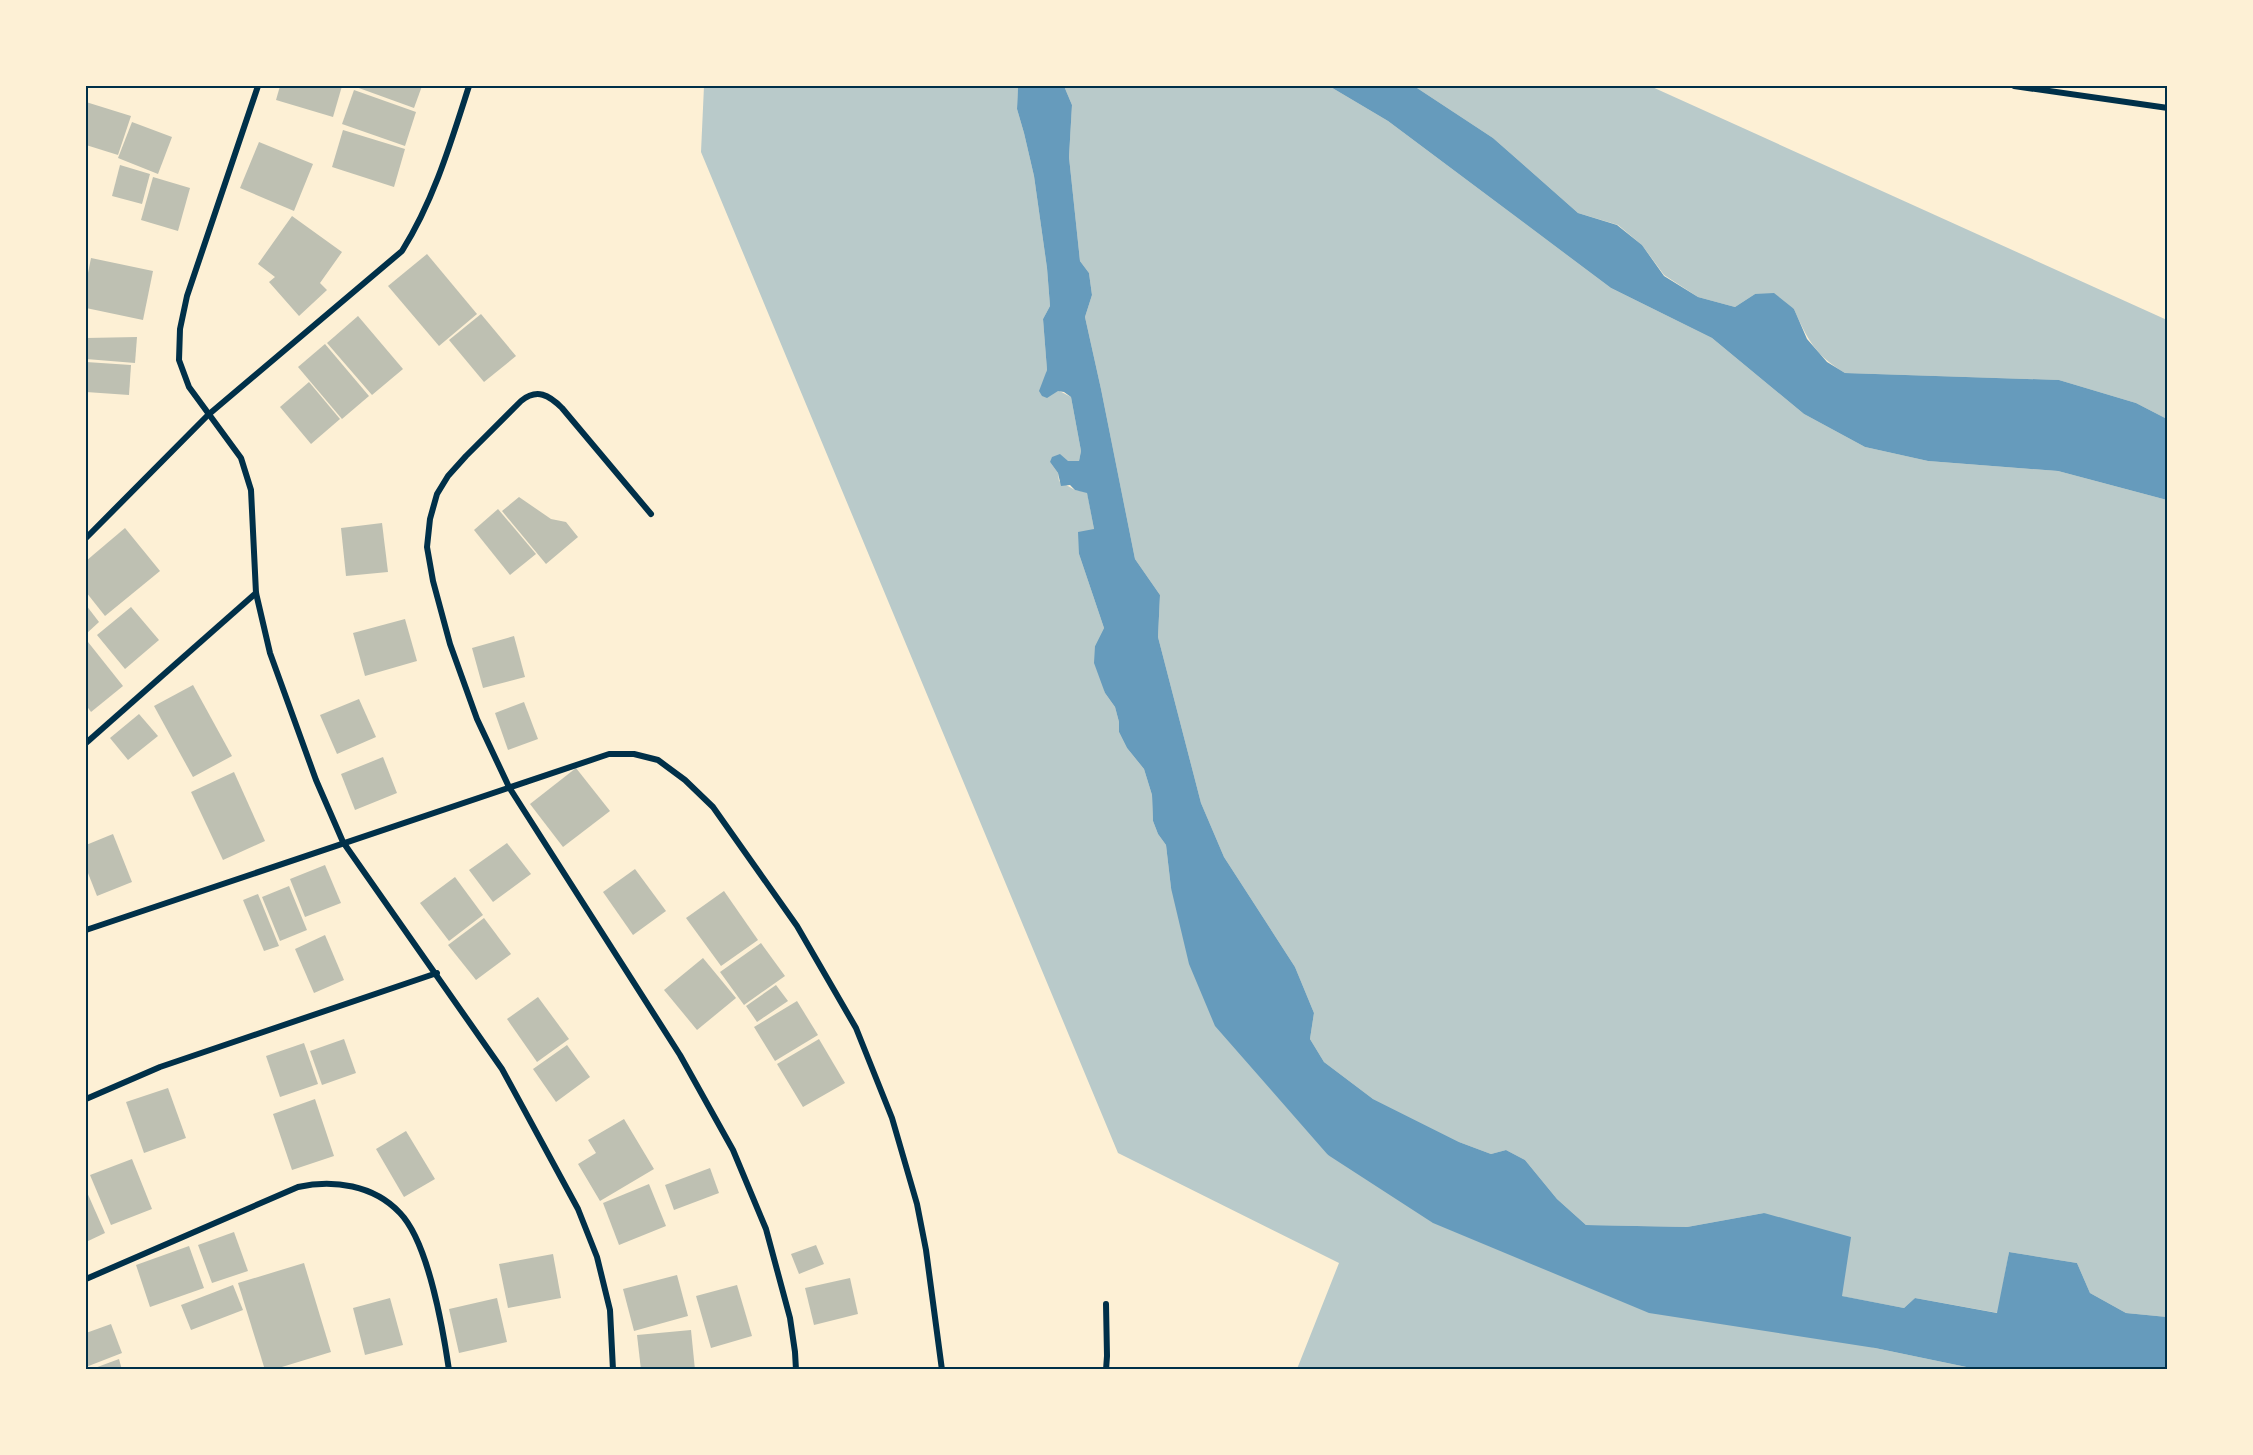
<svg xmlns="http://www.w3.org/2000/svg" width="2253" height="1455" font-family="Jost,sans-serif">
<style>
.green{fill:#b9caca}
.water{fill:#669bbc}
.building{fill:#bec0b2}
.lines{fill:none;stroke-linecap:round;stroke-linejoin:round}
.minor{stroke:#003049;stroke-width:6}
.neatline{fill:none;stroke:#003049;stroke-width:2}
</style>
<rect width="100%" height="100%" fill="#fdf0d5"/>
<g class="green">
<polygon points="704,86 1018,86 1017,109 1024,133 1034,176 1047,268 1050,306 1043,319 1047,370 1044,383 1071,397 1081,451 1079,461 1050,462 1058,473 1059,481 1075,490 1087,492 1094,529 1079,554 1104,628 1095,646 1105,693 1115,707 1119,722 1119,732 1127,748 1144,769 1152,795 1153,821 1158,834 1166,845 1171,888 1328,1155 1875,1348 1976,1369 1297,1369 1339,1263 1118,1153 701,152"/>
<polygon points="1064,86 1329,86 1388,121 1611,288 1712,338 1804,414 1865,447 1928,461 2058,471 2167,500 2167,1317 2126,1313 2090,1293 2077,1263 2009,1252 1998,1313 1915,1298 1904,1308 1841,1296 1764,1213 1687,1227 1586,1225 1557,1199 1525,1160 1506,1150 1491,1154 1459,1142 1373,1099 1324,1062 1310,1039 1314,1013 1295,967 1224,857 1201,803 1158,637 1160,595 1135,559 1101,389 1085,317 1092,295 1089,273 1080,261 1069,157 1072,105"/>
<path d="M1414,86H1650L2167,320V419L2136,403L2059,380L1845,373C1816,356 1807,339 1794,309L1755,294L1735,307L1698,297L1664,275L1642,245L1618,225L1578,213L1493,138Z"/>
</g>
<g class="water">
<polygon points="1018,86 1064,86 1072,105 1069,157 1080,261 1089,273 1092,295 1085,317 1101,389 1135,559 1160,595 1158,637 1201,803 1224,857 1295,967 1314,1013 1310,1039 1324,1062 1373,1099 1459,1142 1491,1154 1506,1150 1525,1160 1557,1199 1586,1225 1687,1227 1764,1213 1851,1237 1842,1296 1904,1308 1915,1298 1997,1313 2009,1252 2077,1263 2090,1293 2126,1313 2167,1317 2167,1369 1976,1369 1875,1348 1649,1313 1433,1223 1328,1155 1215,1026 1189,964 1171,888 1166,845 1158,834 1153,821 1152,795 1144,769 1127,748 1119,732 1119,722 1115,707 1105,693 1094,663 1095,646 1104,628 1079,554 1078,532 1094,529 1087,493 1075,490 1070,485 1061,486 1058,473 1050,462 1052,457 1060,454 1068,461 1079,461 1081,451 1071,397 1064,392 1058,391 1047,398 1042,396 1039,391 1047,370 1043,319 1050,306 1047,268 1034,176 1024,133 1017,109"/>
<polygon points="1329,86 1414,86 1493,138 1578,213 1617,225 1642,245 1664,276 1698,297 1735,307 1755,294 1774,293 1794,309 1807,339 1827,362 1845,373 2059,380 2136,403 2167,419 2167,500 2058,471 1928,461 1865,447 1804,414 1712,338 1611,288 1388,121"/>
</g>
<g class="building">
<polygon points="280,86 342,86 333,117 276,100"/>
<polygon points="357,86 422,86 414,108 356,87"/>
<polygon points="354,90 416,112 405,146 342,124"/>
<polygon points="86,102 131,116 118,155 86,145"/>
<polygon points="132,122 172,137 158,174 118,158"/>
<polygon points="343,130 405,149 394,187 332,167"/>
<polygon points="259,142 313,164 294,211 240,188"/>
<polygon points="120,165 150,174 142,204 112,196"/>
<polygon points="153,177 190,188 178,231 141,220"/>
<polygon points="292,216 342,252 320,283 327,290 299,316 269,282 275,277 258,264"/>
<polygon points="427,254 477,314 439,346 388,286"/>
<polygon points="91,258 153,271 143,320 86,308 86,283"/>
<polygon points="481,314 516,356 484,382 449,340"/>
<polygon points="358,316 403,369 372,395 327,343"/>
<polygon points="137,337 135,363 86,359 86,338"/>
<polygon points="325,344 369,396 342,419 298,367"/>
<polygon points="86,362 131,365 129,395 86,392"/>
<polygon points="309,382 340,419 311,444 280,407"/>
<polygon points="519,497 551,519 566,522 578,537 546,564 502,511"/>
<polygon points="498,509 536,554 510,575 474,530"/>
<polygon points="382,523 388,572 346,576 341,528"/>
<polygon points="125,528 160,571 105,616 86,592 86,561"/>
<polygon points="86,605 99,622 86,634"/>
<polygon points="131,607 159,640 125,669 97,635"/>
<polygon points="405,619 417,661 365,676 353,633"/>
<polygon points="514,636 525,677 483,688 472,648"/>
<polygon points="88,642 123,686 91,712 86,705 86,644"/>
<polygon points="193,685 232,756 193,777 154,706"/>
<polygon points="359,699 376,737 337,754 320,715"/>
<polygon points="524,702 538,739 508,750 495,713"/>
<polygon points="139,714 158,736 128,760 110,738"/>
<polygon points="383,757 397,793 355,810 341,774"/>
<polygon points="576,768 610,811 563,847 530,804"/>
<polygon points="234,772 265,841 223,860 191,792"/>
<polygon points="113,834 132,882 97,896 86,868 86,845"/>
<polygon points="507,843 531,874 493,902 469,870"/>
<polygon points="325,865 341,903 305,917 290,879"/>
<polygon points="635,869 666,911 633,935 603,892"/>
<polygon points="455,877 483,915 449,941 420,903"/>
<polygon points="289,886 307,930 280,941 262,897"/>
<polygon points="724,891 758,940 721,966 686,918"/>
<polygon points="258,894 279,946 264,951 243,900"/>
<polygon points="484,918 511,954 476,980 448,945"/>
<polygon points="325,935 344,980 314,993 295,949"/>
<polygon points="761,943 785,976 744,1005 720,972"/>
<polygon points="703,958 736,998 697,1030 664,990"/>
<polygon points="776,985 788,1001 757,1022 746,1006"/>
<polygon points="538,997 569,1039 537,1062 507,1019"/>
<polygon points="797,1001 818,1035 775,1061 754,1027"/>
<polygon points="344,1039 356,1073 322,1085 310,1051"/>
<polygon points="819,1039 845,1083 803,1107 777,1064"/>
<polygon points="304,1043 318,1084 280,1097 266,1056"/>
<polygon points="567,1045 590,1077 556,1102 533,1069"/>
<polygon points="168,1088 186,1138 144,1153 126,1102"/>
<polygon points="315,1099 334,1156 292,1170 273,1114"/>
<polygon points="624,1119 654,1169 600,1201 578,1164 596,1153 588,1140"/>
<polygon points="406,1131 435,1179 404,1197 376,1149"/>
<polygon points="132,1159 152,1209 111,1225 90,1175"/>
<polygon points="710,1168 719,1193 674,1210 665,1185"/>
<polygon points="649,1184 666,1226 619,1245 603,1203"/>
<polygon points="86,1190 105,1233 86,1242"/>
<polygon points="234,1232 248,1271 212,1283 198,1245"/>
<polygon points="816,1245 824,1264 799,1274 791,1254"/>
<polygon points="189,1246 204,1288 150,1307 136,1265"/>
<polygon points="553,1254 561,1298 508,1308 499,1264"/>
<polygon points="304,1263 331,1352 272,1370 265,1370 238,1283"/>
<polygon points="677,1275 688,1316 634,1331 623,1289"/>
<polygon points="850,1278 858,1314 814,1325 805,1288"/>
<polygon points="233,1285 243,1310 191,1330 181,1305"/>
<polygon points="737,1285 752,1336 711,1348 696,1296"/>
<polygon points="390,1298 403,1345 365,1355 353,1308"/>
<polygon points="497,1298 507,1342 459,1353 449,1309"/>
<polygon points="111,1324 122,1353 86,1367 86,1333"/>
<polygon points="691,1330 695,1370 641,1370 637,1335"/>
<polygon points="119,1359 122,1370 92,1370 92,1369"/>
</g>
<g class="lines">
<g class="minor">
<polyline points="258,86 187,296 180,329 179,360 189,387 241,458 251,490 256,593 270,653 316,780 343,842 502,1069 578,1209 597,1257 610,1310 613,1370"/>
<polyline points="2014,86 2168,108"/>
<path d="M651,514L562,408C549,395 537,388 521,401L466,456L448,476L437,494L430,519L427,547L433,581L450,644L477,719L509,787L680,1055L733,1150L766,1229L790,1318L795,1352L796,1370"/>
<path d="M86,538L208,415L402,251C434,200 451,142 469,86"/>
<polyline points="86,743 256,593"/>
<polyline points="86,930 609,754 634,754 658,760 685,780 713,807 797,926 856,1028 892,1118 917,1204 926,1250 942,1370"/>
<polyline points="86,1099 160,1067 437,973"/>
<path d="M86,1279L298,1187C333,1179 374,1185 400,1213C428,1242 443,1329 449,1370"/>
<polyline points="1106,1304 1107,1356 1106,1370"/>
</g>
</g>
<rect width="2253" height="1455" fill="none" stroke="#fdf0d5" stroke-width="174"/>
<rect x="87" y="87" width="2079" height="1281" class="neatline"/>
</svg>
